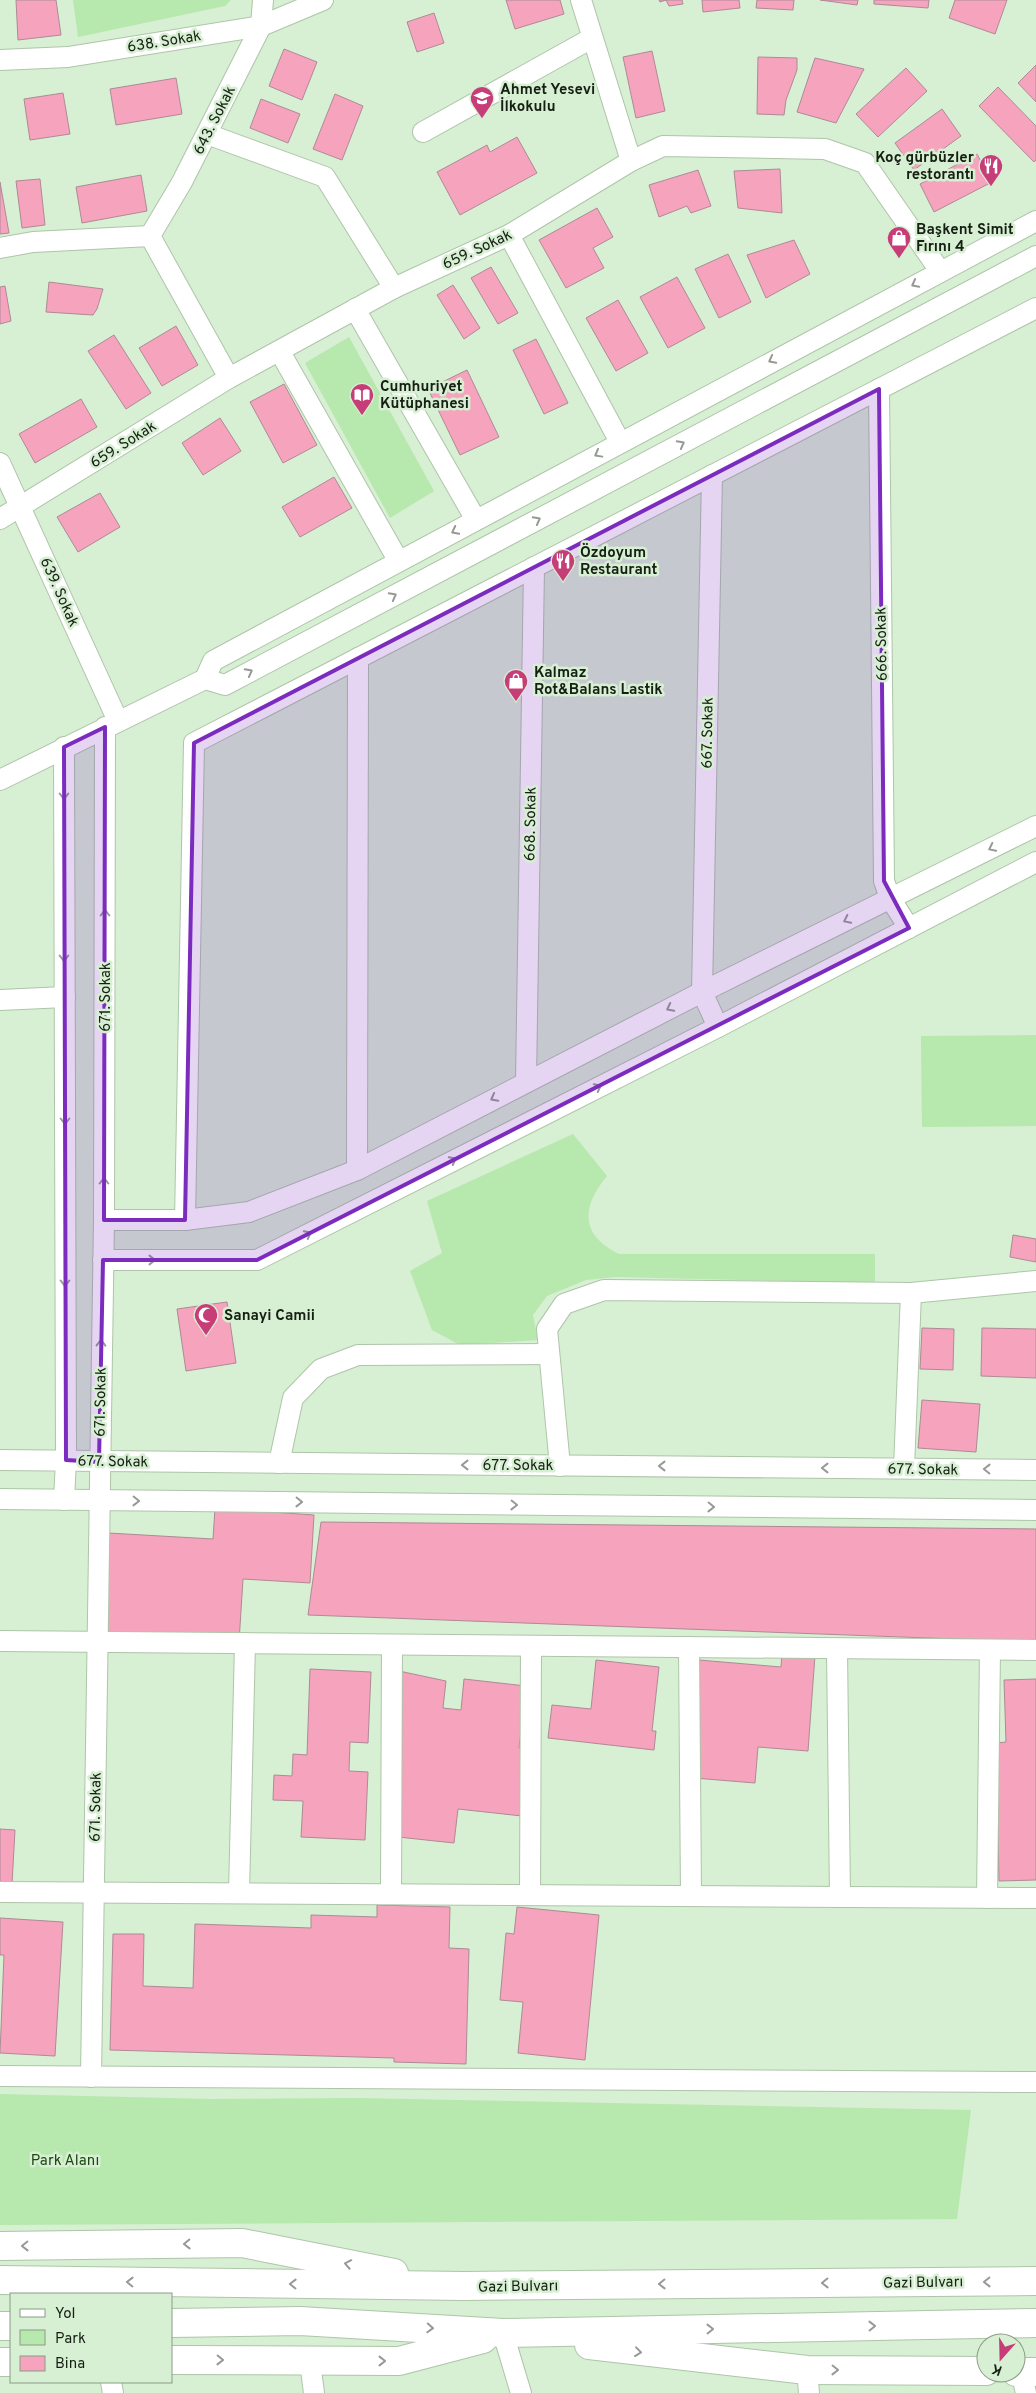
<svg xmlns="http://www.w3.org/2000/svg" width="1036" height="2393" font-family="Overpass,sans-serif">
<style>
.green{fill:#b7e8ad}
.building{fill:#f6a3be;stroke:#ae8a95}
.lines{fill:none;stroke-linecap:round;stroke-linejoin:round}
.minor-casing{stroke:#aec5a9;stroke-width:22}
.highway-casing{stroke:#aec5a9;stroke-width:30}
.minor{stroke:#fff;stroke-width:20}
.highway{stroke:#fff;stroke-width:28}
.oneway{stroke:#969a95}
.marked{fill:#7b2cbf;fill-opacity:0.2;stroke:#7b2cbf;stroke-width:4;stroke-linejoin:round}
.labels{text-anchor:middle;stroke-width:5;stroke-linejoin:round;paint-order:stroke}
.street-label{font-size:15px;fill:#161f14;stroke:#d7efd2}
.poi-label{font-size:15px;font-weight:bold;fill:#161f14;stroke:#d7efd2;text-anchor:start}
.park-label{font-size:15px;fill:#1c4813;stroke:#d7efd2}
</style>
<rect width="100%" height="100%" fill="#d7efd2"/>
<g class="green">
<polygon points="73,0 231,0 225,6 78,37"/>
<polygon points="349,337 434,491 390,518 305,363"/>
<polygon points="1036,1035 1036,1126 922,1127 921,1036"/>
<path d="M573,1134L607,1176C581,1207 580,1235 619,1254H875V1283L616,1277L586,1280L547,1296L533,1315L538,1340L460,1345L432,1330L410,1271L442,1253L427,1201Z"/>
<polygon points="0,2094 211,2099 354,2098 971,2110 957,2219 0,2225"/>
</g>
<g class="building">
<polygon points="16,0 56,0 61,35 18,40"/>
<polygon points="506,0 560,0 564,14 515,29"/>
<polygon points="659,0 682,0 683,4 669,6 666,0 660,2"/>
<polygon points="702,0 739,0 740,8 703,12"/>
<polygon points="757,0 794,0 793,10 756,8"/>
<polygon points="820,0 858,0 857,5"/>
<polygon points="874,0 929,0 928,8 874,4"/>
<polygon points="955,0 1007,0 995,34 949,18"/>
<polygon points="434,13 444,43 417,52 407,22"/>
<polygon points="284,49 317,62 302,100 269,86"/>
<polygon points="652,51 665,111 636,118 623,57"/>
<polygon points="758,57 797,58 797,70 786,100 784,115 757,114"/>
<polygon points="815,58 864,69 836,123 797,112"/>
<polygon points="1036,65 1036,102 1018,83"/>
<polygon points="906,68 927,91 878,137 856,114"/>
<polygon points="176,78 182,114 116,125 110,89"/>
<polygon points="998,87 1036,126 1036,160 1034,162 979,106"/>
<polygon points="63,93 70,134 30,140 24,99"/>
<polygon points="335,94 363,106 342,160 313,149"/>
<polygon points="261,99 300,114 288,143 250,128"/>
<polygon points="942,109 961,136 914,170 895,143"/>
<polygon points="517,137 537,173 460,215 437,172 487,145 490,152"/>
<polygon points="977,154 992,182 934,212 920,184"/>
<polygon points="780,169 782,213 738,208 734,171"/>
<polygon points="698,170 711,206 691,213 687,206 659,217 649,185"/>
<polygon points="141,175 147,211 82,223 76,187"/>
<polygon points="40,179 45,225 22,228 16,181"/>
<polygon points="0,182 9,233 0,234"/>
<polygon points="597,208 613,237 593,248 604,268 566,288 539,240"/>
<polygon points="794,240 810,274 766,298 747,255"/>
<polygon points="728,254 751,302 719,318 695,269"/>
<polygon points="491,267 518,313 498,324 471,278"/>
<polygon points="677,277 705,328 668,348 640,297"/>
<polygon points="49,282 103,289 97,309 93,315 46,312"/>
<polygon points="453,285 480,328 464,339 437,295"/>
<polygon points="5,286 11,321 0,324 0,287"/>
<polygon points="618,300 648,353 616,371 586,318"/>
<polygon points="176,326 198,365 162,386 139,348"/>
<polygon points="114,335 151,393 126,409 88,351"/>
<polygon points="536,339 568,403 544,414 513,350"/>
<polygon points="467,370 499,437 460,455 428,389"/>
<polygon points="284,384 317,445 283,463 250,402"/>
<polygon points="81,399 97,427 35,463 19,434"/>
<polygon points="220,418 241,451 203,475 182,443"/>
<polygon points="334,477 352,508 300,537 282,507"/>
<polygon points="100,493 120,527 78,552 57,517"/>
<polygon points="1013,1235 1036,1239 1036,1262 1010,1257"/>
<polygon points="227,1302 236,1363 186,1371 177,1309"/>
<polygon points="922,1328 954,1329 953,1370 920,1369"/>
<polygon points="982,1328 1036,1329 1036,1378 981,1376"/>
<polygon points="922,1400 980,1404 976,1452 918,1448"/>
<polygon points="215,1508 314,1515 310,1583 243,1579 239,1642 103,1633 108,1533 213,1539"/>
<polygon points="321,1522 1036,1529 1036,1642 308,1615"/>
<polygon points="782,1653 815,1655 808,1751 758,1747 755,1783 694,1778 699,1660 781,1667"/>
<polygon points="596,1660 659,1667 652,1731 656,1731 654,1750 548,1738 552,1705 591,1709"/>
<polygon points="310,1669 371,1672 368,1743 350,1742 349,1771 368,1772 365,1840 301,1837 303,1801 273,1800 274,1775 292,1776 293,1754 307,1755"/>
<polygon points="399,1671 446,1681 443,1708 461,1710 464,1679 526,1686 519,1748 530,1749 522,1816 458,1809 454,1843 398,1837"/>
<polygon points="1036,1679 1036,1880 999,1881 996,1743 1006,1742 1004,1680"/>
<polygon points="0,1829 15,1830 12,1884 0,1883"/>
<polygon points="377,1905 450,1907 449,1948 469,1949 466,2064 394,2062 394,2058 110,2050 113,1934 144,1934 143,1986 193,1988 195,1924 311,1928 311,1915 377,1917"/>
<polygon points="517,1907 599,1915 585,2060 518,2053 523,2002 500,2000 506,1933 514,1934"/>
<polygon points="0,1918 63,1922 55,2056 0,2053 4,1955 0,1955"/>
</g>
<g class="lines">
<g class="minor-casing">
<g id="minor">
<polyline points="581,0 631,161"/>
<polyline points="0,60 68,57 261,26 323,0"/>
<polyline points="423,132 592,38"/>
<polyline points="207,134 325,177 394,288"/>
<polyline points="509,235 620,442"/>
<polyline points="150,236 182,182 261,26 263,0"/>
<polyline points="0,248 33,242 150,236 229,378"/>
<polyline points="355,309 476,520"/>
<polyline points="280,352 398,560"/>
<polyline points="879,389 884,881 890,898 909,928"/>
<polyline points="0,463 118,721"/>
<polyline points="712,475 702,992 718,1027"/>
<polyline points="0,519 229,378 394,288 509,235 631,161 663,146 825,149 865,163 940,271"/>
<polyline points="205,679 225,685 1036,256"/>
<polyline points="64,747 66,1460 64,1500"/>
<polyline points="0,780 205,679 213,661 1036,221"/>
<polyline points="0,1000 65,997"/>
<polyline points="526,1081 534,567"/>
<polyline points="357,1170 358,658"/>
<polyline points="104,1220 185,1220 249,1212 357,1170 702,992 1036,826"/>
<polyline points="185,1220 194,743 1036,308"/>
<polyline points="103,1260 257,1260 718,1027 1036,862"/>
<polyline points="0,1460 1036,1470"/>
<polyline points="279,1463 293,1398 321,1369 358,1355 549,1354"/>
<polyline points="560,1466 547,1329 564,1304 604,1290 911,1293 1036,1281"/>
<polyline points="904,1468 911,1293"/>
<polyline points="0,1499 1036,1510"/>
<polyline points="0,1641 1036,1650"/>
<polyline points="689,1647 691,1896"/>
<polyline points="837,1649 840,1897"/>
<polyline points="0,1892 1036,1898"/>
<polyline points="239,1893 245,1643"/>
<polyline points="391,1894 392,1645"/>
<polyline points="530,1895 531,1646"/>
<polyline points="987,1898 990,1650"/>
<polyline points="0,2076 1036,2082"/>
<polyline points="91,2077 104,1220 105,727"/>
<polyline points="503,2333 521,2393"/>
<polyline points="310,2362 314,2393"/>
<polyline points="807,2370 809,2393"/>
<polyline points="1021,2372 1026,2393"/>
<polyline points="111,2382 113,2393"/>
</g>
</g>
<g class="highway-casing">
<g id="highway">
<polyline points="0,2246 242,2243 394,2273"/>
<polyline points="0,2280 464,2286 1036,2281"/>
<polyline points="171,2323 300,2321 503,2333 1036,2323"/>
<polyline points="0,2326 11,2326"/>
<polyline points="589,2345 807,2370 986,2371"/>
<polyline points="171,2360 399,2361 483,2339"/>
<polyline points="0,2362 11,2362"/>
<polyline points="1016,2372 1036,2372"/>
</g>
</g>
<use href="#minor" class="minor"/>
<use href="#highway" class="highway"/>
</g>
<defs><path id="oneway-chevron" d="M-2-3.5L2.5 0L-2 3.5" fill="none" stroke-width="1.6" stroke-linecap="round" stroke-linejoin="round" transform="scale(1.25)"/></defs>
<g class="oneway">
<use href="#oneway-chevron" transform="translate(915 284) rotate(152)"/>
<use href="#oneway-chevron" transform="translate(772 360) rotate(152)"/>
<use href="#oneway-chevron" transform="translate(681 444) rotate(-28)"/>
<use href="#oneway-chevron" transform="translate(598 454) rotate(151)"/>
<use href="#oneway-chevron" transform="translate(537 520) rotate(-28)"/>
<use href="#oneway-chevron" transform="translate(455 531) rotate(153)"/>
<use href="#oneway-chevron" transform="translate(393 596) rotate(-28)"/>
<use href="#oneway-chevron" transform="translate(249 672) rotate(-28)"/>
<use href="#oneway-chevron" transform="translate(64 796) rotate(90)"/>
<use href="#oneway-chevron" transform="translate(992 848) rotate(154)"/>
<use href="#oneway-chevron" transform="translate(105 913) rotate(-90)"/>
<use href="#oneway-chevron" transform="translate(847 920) rotate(154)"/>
<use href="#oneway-chevron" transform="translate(64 958) rotate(90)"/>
<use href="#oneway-chevron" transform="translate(670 1008) rotate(153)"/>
<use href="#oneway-chevron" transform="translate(598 1087) rotate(-27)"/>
<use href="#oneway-chevron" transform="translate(494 1098) rotate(152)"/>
<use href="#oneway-chevron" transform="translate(65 1121) rotate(90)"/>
<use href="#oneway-chevron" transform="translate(453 1160) rotate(-27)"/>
<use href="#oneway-chevron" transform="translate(104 1181) rotate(-90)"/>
<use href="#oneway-chevron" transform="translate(308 1234) rotate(-27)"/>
<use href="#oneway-chevron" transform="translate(152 1260)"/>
<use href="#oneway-chevron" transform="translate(65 1283) rotate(90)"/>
<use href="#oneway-chevron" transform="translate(101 1343) rotate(-89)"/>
<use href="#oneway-chevron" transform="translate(465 1465) rotate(-180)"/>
<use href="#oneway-chevron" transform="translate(662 1466) rotate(-180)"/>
<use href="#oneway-chevron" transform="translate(825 1468) rotate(-180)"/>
<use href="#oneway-chevron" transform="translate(987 1469) rotate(-179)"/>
<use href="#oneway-chevron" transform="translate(136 1501) rotate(1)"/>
<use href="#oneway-chevron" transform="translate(299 1502) rotate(1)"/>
<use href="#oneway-chevron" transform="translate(514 1505) rotate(1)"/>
<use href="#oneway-chevron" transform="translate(711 1507) rotate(1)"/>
<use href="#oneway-chevron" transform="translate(187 2244) rotate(179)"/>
<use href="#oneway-chevron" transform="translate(25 2246) rotate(179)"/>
<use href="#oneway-chevron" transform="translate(348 2264) rotate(-169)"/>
<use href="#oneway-chevron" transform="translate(130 2282) rotate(-179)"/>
<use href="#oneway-chevron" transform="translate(987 2282) rotate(179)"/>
<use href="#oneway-chevron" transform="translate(825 2283) rotate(179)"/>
<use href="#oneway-chevron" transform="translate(293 2284) rotate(-179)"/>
<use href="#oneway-chevron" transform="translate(662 2284) rotate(179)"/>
<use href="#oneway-chevron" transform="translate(872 2326) rotate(-1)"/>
<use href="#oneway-chevron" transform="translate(430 2328) rotate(3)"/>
<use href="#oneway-chevron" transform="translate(710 2329) rotate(-1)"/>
<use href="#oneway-chevron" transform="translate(638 2352) rotate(7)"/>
<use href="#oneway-chevron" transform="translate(220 2360) rotate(1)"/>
<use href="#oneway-chevron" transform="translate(382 2361)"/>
<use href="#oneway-chevron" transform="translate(835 2370) rotate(1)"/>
</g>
<path class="marked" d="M879,389L884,881L909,928L257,1260H103L99,1462L66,1460L64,747L105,727L104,1220H185L194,743Z"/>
<defs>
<g id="school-pin" transform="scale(1.25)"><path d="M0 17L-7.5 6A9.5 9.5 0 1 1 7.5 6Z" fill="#c73d78" stroke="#d7efd2"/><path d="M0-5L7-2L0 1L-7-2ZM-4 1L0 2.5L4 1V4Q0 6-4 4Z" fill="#fff"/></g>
<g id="restaurant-pin" transform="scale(1.25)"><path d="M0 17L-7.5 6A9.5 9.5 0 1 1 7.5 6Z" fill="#c73d78" stroke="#d7efd2"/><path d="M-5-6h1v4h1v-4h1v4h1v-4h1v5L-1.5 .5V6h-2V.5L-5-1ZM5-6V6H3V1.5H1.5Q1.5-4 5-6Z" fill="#fff"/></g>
<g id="shop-pin" transform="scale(1.25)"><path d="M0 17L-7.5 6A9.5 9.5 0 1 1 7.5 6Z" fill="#c73d78" stroke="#d7efd2"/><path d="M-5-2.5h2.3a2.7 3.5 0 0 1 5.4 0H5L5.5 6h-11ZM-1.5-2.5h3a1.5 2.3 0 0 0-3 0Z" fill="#fff"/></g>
<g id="library-pin" transform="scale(1.25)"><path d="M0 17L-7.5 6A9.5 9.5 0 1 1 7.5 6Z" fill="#c73d78" stroke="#d7efd2"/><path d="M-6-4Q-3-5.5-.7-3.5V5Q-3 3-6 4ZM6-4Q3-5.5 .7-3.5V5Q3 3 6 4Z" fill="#fff"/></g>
<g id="mosque-pin" transform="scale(1.25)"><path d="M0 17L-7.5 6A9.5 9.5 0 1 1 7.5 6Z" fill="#c73d78" stroke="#d7efd2"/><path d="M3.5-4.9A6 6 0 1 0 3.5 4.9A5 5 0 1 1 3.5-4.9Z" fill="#fff"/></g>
</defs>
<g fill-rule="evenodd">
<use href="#school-pin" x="482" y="98"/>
<use href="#restaurant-pin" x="991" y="166"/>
<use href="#shop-pin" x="899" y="238"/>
<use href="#library-pin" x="362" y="395"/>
<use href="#restaurant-pin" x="563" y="561"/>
<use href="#shop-pin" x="516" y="681"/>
<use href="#mosque-pin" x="206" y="1315"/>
</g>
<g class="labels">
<g class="street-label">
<text transform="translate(164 41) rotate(-9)" y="5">638. Sokak</text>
<text transform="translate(214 120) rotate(-63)" y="5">643. Sokak</text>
<text transform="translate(477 249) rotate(-25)" y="5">659. Sokak</text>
<text transform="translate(123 444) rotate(-32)" y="5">659. Sokak</text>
<text transform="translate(60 592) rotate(66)" y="5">639. Sokak</text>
<text transform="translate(881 644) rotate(-91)" y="5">666. Sokak</text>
<text transform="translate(707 733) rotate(-89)" y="5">667. Sokak</text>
<text transform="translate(530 824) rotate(-89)" y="5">668. Sokak</text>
<text transform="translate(105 997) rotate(-90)" y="5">671. Sokak</text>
<text transform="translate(100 1402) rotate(-89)" y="5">671. Sokak</text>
<text transform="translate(113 1461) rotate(1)" y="5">677. Sokak</text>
<text x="518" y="1470">677. Sokak</text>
<text transform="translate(923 1469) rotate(1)" y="5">677. Sokak</text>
<text transform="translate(95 1807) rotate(-89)" y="5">671. Sokak</text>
<text transform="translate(923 2282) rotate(-1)" y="5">Gazi Bulvarı</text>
<text transform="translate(518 2286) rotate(-1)" y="5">Gazi Bulvarı</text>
</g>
<g class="poi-label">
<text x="500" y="94">Ahmet Yesevi<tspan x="500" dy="17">İlkokulu</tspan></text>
<text x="974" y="162" text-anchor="end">Koç gürbüzler<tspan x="974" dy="17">restorantı</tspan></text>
<text x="916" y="234">Başkent Simit<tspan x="916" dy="17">Fırını 4</tspan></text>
<text x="380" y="391">Cumhuriyet<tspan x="380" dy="17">Kütüphanesi</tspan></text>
<text x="580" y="557">Özdoyum<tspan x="580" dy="17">Restaurant</tspan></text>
<text x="534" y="677">Kalmaz<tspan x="534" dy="17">Rot&amp;Balans Lastik</tspan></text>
<text x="224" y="1320">Sanayi Camii</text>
</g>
<g class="park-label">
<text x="65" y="2165">Park Alanı</text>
</g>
</g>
<rect x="10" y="2293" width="162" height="90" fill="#d7efd2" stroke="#8a9c86"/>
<rect x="20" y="2309" width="25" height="8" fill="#ffffff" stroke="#8a9c86"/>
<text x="55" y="2318" font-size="15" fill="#161f14">Yol</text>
<rect x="20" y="2330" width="25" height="15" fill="#b7e8ad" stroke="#8a9c86"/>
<text x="55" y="2343" font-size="15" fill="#161f14">Park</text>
<rect x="20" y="2356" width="25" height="15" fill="#f6a3be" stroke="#8a9c86"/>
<text x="55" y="2368" font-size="15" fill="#161f14">Bina</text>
<g transform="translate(1001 2358) rotate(200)"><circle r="24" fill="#d7efd2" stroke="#8a9c86"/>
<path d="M0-4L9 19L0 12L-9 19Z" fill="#c73d78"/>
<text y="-8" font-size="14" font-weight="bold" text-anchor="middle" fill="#161f14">K</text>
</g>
</svg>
